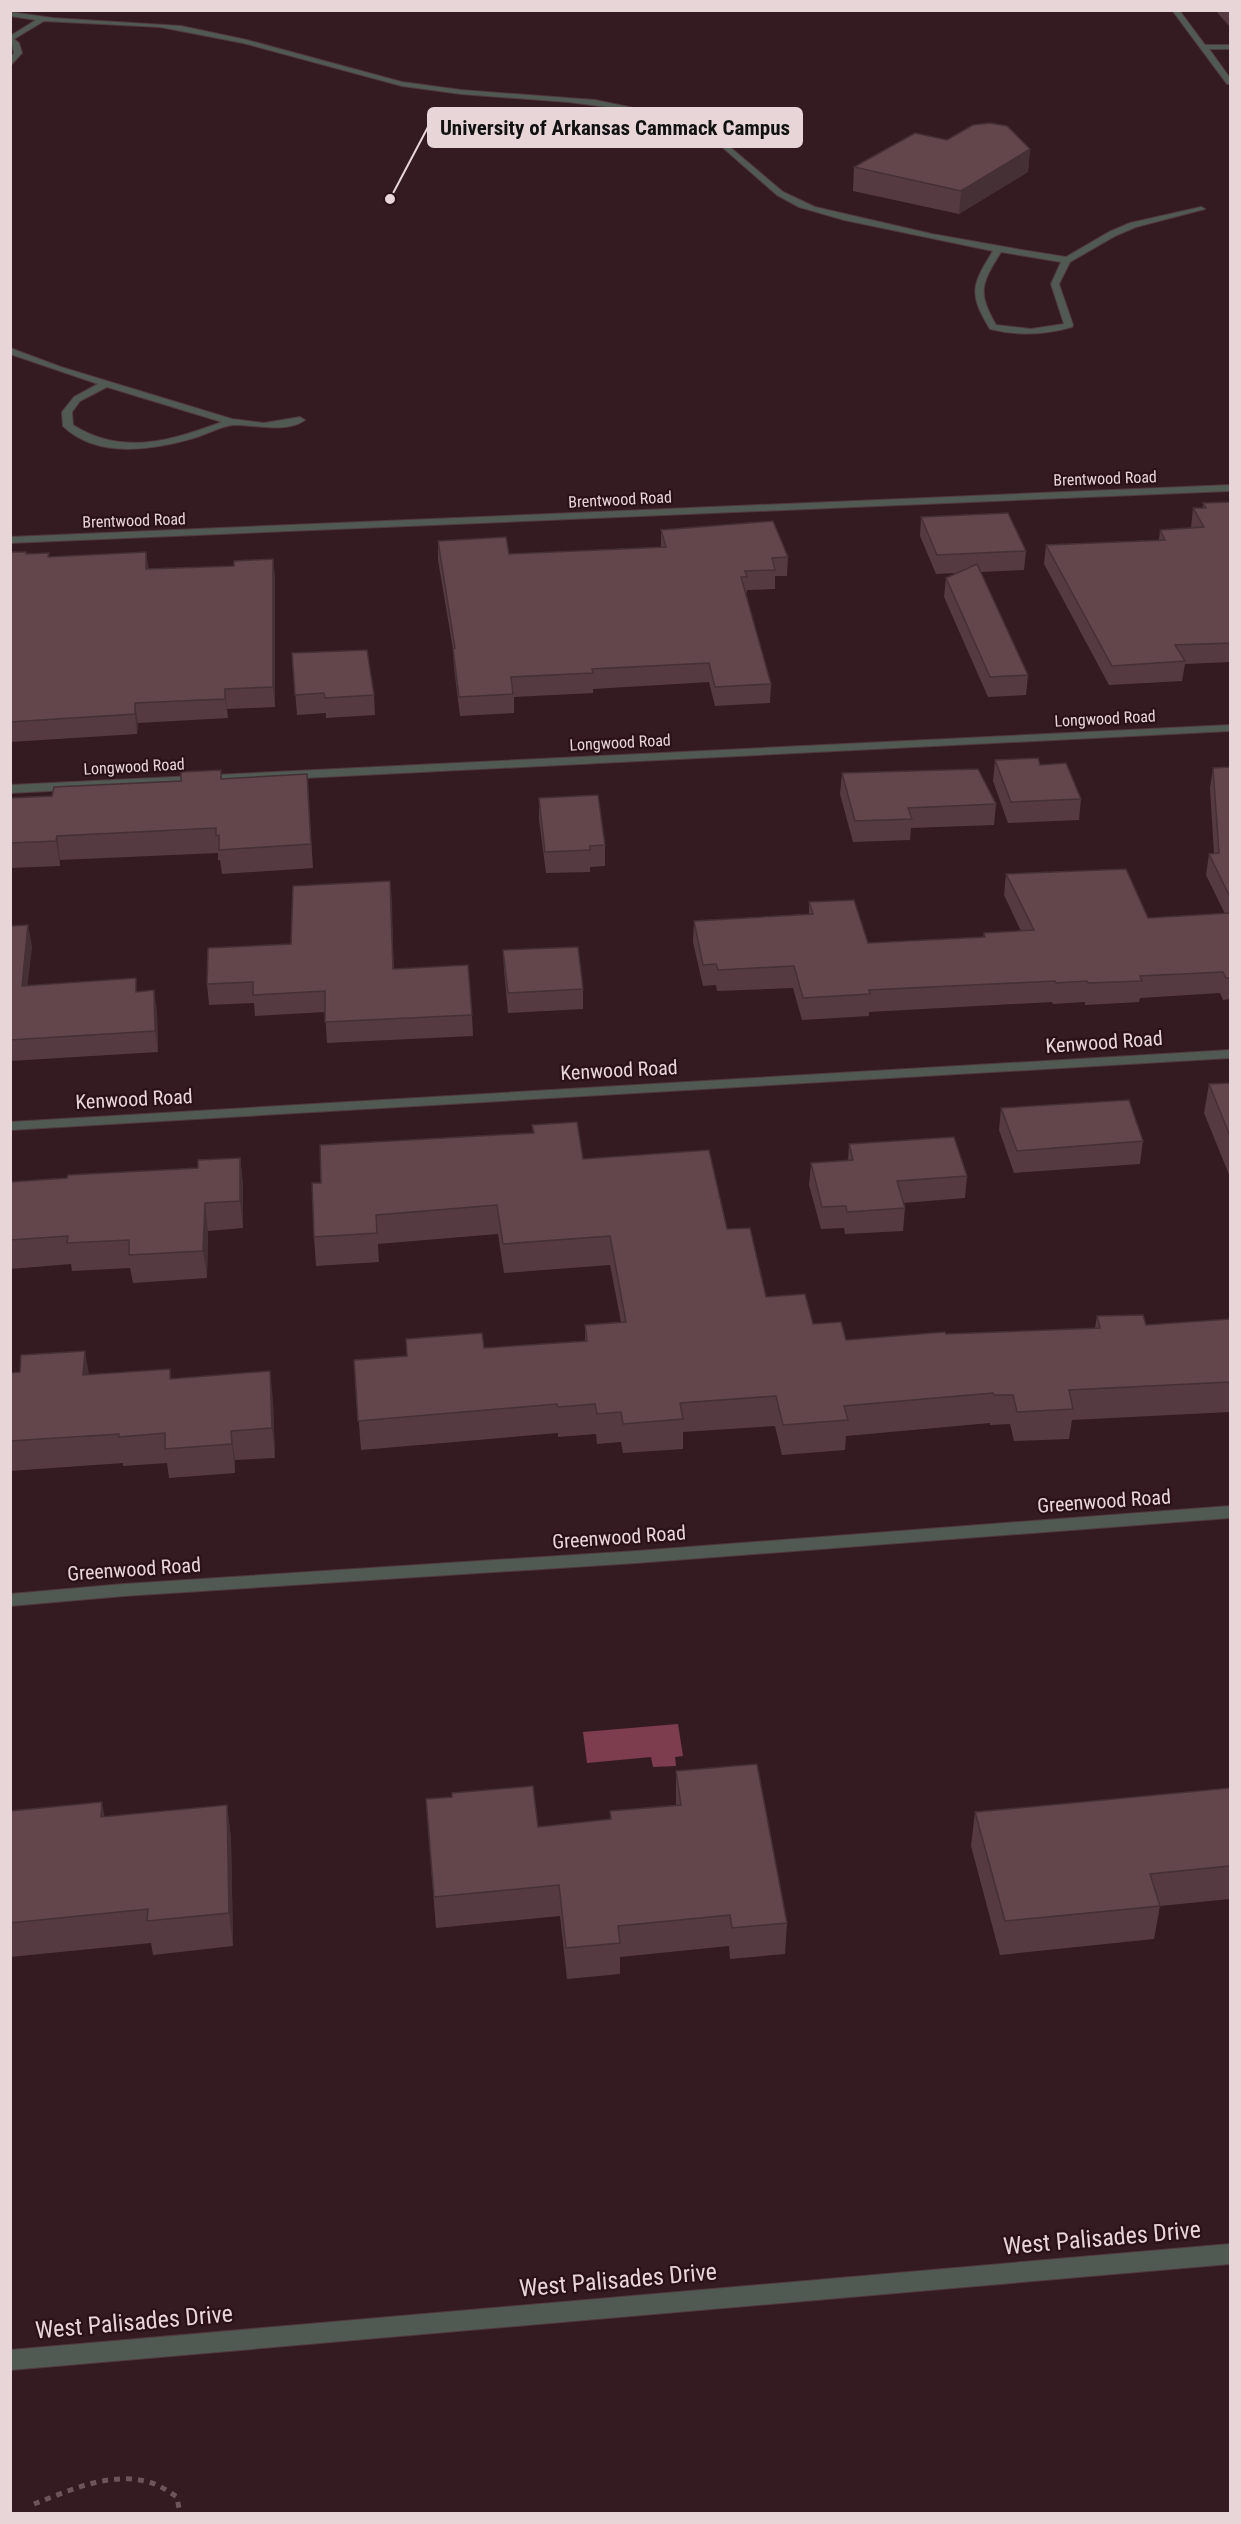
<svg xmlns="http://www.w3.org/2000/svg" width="1241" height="2524" font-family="'Roboto Condensed',sans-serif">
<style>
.water{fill:#7e3d4f}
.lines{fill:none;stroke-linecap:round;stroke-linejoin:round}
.minor-casing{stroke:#51383e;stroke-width:2}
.path{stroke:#6c545a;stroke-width:5;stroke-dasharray:6 6;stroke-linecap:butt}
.minor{fill:#505a52;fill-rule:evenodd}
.wall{fill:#553b41}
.shaded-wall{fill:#453035}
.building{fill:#63454c;stroke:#453035;stroke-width:1.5}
.labels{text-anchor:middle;stroke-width:4.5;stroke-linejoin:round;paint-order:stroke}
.far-street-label{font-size:16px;fill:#e7d5d8;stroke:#2a1117}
.street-label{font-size:20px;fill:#e7d5d8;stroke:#2a1117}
.near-street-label{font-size:24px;fill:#e7d5d8;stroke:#2a1117}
.leader{fill:none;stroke:#e7d5d8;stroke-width:2}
.callout-dot{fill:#e7d5d8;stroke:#2a1117;stroke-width:2}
.callout{fill:#e7d5d8;stroke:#e7d5d8;stroke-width:2}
.callout-label{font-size:21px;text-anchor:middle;font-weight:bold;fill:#111}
</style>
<rect width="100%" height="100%" fill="#341a21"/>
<polygon class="water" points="678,1724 683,1756 675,1757 676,1766 653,1767 651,1757 587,1763 583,1732"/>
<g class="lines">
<g class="minor-casing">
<g id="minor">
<polygon points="1172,10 1179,10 1205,45 1230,45 1230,49 1209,49 1230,78 1230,84 1227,84"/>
<path d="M10,12L53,18L181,26L247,40L402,82L461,90L595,100L648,111L690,123L718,137L783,192L815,207L932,234L1022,250L1066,257L1109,232L1130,223L1201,207L1205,209L1136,227L1115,236L1070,262L1059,284L1073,325L1072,327C1044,335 1018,336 990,329C968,293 972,285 993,251L844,220L799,207L777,195L721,146L704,135L675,123L622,109L568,102L461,94L402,86L243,43L160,27L44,21L14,39L19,43L22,53L10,66V58L14,53L10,36L36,20L10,16ZM1001,252L1061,262L1051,284L1064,324L1031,329L996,325C977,292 981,284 1001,252Z"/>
<path d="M10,348L61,367L232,419L264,423L300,417L305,420C286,434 254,424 233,425C221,426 206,435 194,438C153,450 97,459 63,426L62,412L74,397L98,384L10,354ZM107,387L222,422C170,441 122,456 73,425L72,412L80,401Z"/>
<polygon points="1230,485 1230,491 10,543 10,537"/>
<polygon points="1230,725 1230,731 10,793 10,785"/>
<polygon points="1230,1050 1230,1058 10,1130 10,1122"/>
<polygon points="1230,1506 1230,1518 636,1563 124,1596 10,1606 10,1594 124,1584 636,1551"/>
<polygon points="1230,2244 1230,2264 10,2370 10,2350"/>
</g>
</g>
<path class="path" d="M34,2504C71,2490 112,2470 152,2483C161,2486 169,2492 177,2497L180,2514"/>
<use href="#minor" class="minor"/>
</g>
<g class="wall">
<polygon points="1215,10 1230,10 1230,27"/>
<polygon points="947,140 1030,149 1028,172 959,214 853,191 854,167"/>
<polygon points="1230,502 1230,662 1185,664 1182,681 1109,685 1044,564 1046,545 1159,540 1160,530 1191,528 1193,508 1203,508 1203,503"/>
<polygon points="921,517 1026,551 1024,570 981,572 1028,675 1026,695 988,697 944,597 946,578 956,573 936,574 920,536"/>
<polygon points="661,530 788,557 787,576 775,576 775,589 747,590 746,596 771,684 770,703 715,706 709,682 593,689 593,693 514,697 514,713 460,716 454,668 453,649 438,560 438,541 509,554 661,547"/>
<polygon points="10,552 50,557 146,552 148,569 234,566 273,559 275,578 275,707 227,709 228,718 138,723 137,734 10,742"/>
<polygon points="292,653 374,695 375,715 326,718 326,713 297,715"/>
<polygon points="995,760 1040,765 1081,799 1079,820 1008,823 993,781"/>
<polygon points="1230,767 1230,999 1223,1000 1220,993 1140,998 1139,1002 1085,1005 1085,1002 1053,1004 1052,1002 869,1012 869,1016 802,1020 793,988 717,991 716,985 703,986 693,942 694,921 809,914 809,902 868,943 983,937 984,933 1021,931 1004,895 1006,874 1148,918 1225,914 1206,875 1209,854 1214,854 1210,788 1213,768"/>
<polygon points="221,770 222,779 307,774 313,868 222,874 220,860 218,860 218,853 60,860 60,866 10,868 10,798 52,796 181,781"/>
<polygon points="842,773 996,804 994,825 911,828 910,840 853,842 840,794"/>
<polygon points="539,798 605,845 605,866 590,867 590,872 546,873 539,819"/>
<polygon points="390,881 394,969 472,1015 473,1036 327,1043 325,1012 255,1016 254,1003 209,1005 207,984 291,944"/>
<polygon points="10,926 32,946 27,986 137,991 157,1011 158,1052 10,1061"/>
<polygon points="503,950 583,989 583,1009 508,1013 504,970"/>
<polygon points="1230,1083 1230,1177 1204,1113 1209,1084"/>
<polygon points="1001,1108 1143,1141 1140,1164 1014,1173 999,1130"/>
<polygon points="532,1125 583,1159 727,1229 766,1297 813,1324 846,1340 946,1334 1095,1328 1097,1316 1146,1325 1230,1319 1230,1412 1072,1420 1069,1439 1014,1441 1010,1424 990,1425 990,1423 846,1436 845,1450 782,1455 775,1426 683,1432 683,1449 623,1453 621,1442 597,1444 596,1434 558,1437 558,1433 361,1450 354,1360 585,1341 585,1325 621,1322 610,1265 504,1273 498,1234 378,1244 379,1262 316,1266 314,1237 321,1183 533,1133"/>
<polygon points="849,1144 967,1176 965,1198 903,1203 905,1208 903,1231 845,1234 844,1228 821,1229 809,1185 811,1163 848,1161"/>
<polygon points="240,1158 243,1185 243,1228 208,1231 207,1278 133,1283 130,1268 72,1271 71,1264 10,1269 10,1182 198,1168"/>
<polygon points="170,1369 171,1379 273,1400 275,1458 235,1460 235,1473 169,1478 167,1463 123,1466 123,1463 10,1471 10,1373 89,1375"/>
<polygon points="676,1771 787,1923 785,1954 730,1959 729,1946 620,1957 620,1974 567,1979 560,1916 436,1928 428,1830 538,1827 610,1819 610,1811 676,1805"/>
<polygon points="1230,1788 1230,1899 1160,1906 1154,1939 1000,1955 971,1846 975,1812"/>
<polygon points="227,1805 231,1839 233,1946 153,1955 151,1943 10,1957 10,1811 105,1817"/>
</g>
<g class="shaded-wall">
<polygon points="1030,149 1028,172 959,214 961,191"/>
<polygon points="146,552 149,571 146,569"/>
<polygon points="273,559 275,578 275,707 273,687"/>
<polygon points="225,689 227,709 228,718 225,699"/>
<polygon points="135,703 138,723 137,734 135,714"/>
<polygon points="57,836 60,860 60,866 56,841"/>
<polygon points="390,881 392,902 394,990 393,969"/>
<polygon points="28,925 32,946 25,1008 22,986"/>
<polygon points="154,990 157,1011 158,1052 155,1031"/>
<polygon points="240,1158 243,1185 243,1228 240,1201"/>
<polygon points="205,1203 208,1231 207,1278 203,1251"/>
<polygon points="85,1351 90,1380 83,1375"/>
<polygon points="270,1371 273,1400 275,1458 272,1428"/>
<polygon points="231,1431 235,1460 235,1473 232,1444"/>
<polygon points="102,1802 108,1835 101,1817"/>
<polygon points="227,1805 231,1839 233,1946 229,1913"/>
</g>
<g class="building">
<polygon points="990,123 1007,126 1030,149 961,191 854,167 915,133 947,140 973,125"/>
<polygon points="1230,502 1230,643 1175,645 1185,661 1112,666 1046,545 1165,540 1160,530 1204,527 1193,508 1206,508 1203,503"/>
<polygon points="1008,513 1026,551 937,555 921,517"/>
<polygon points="773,521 788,557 772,558 775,570 745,571 747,577 741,577 771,684 715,687 709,663 592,669 593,673 511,677 513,694 459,697 453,649 455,648 438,541 506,537 509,554 666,547 661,530"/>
<polygon points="10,552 26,552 26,554 49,553 48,557 146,552 146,569 234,566 234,561 273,559 273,687 225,689 225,699 135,703 135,714 10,722"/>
<polygon points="977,564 1028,675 990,677 946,578"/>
<polygon points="367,650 374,695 325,698 324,693 295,695 292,653"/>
<polygon points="1038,758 1040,765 1066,763 1081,799 1011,802 995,760"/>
<polygon points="1230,767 1230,897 1209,854 1219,853 1213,768"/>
<polygon points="978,769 996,804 908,808 912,819 855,821 842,773"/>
<polygon points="221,770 221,779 307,774 311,844 219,850 219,835 216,836 216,828 57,836 56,841 10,843 10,798 52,796 54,787 181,781 181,772"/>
<polygon points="598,795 605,845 590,846 590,850 545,852 539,798"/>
<polygon points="1126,869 1148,918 1230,913 1230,978 1226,978 1223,972 1140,976 1142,981 1088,983 1087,981 1056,983 1055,981 869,990 870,994 803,998 794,966 718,970 716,964 703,965 694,921 813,914 809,902 854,900 868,943 985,937 984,933 1034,930 1006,874"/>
<polygon points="390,881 393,969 468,965 472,1015 325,1022 325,991 253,995 253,982 207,984 208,948 291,944 293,886"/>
<polygon points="28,925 22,986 136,978 136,992 154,990 155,1031 10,1040 10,926"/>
<polygon points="578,947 583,989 508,993 503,950"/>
<polygon points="1230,1083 1230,1136 1209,1084"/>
<polygon points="1129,1100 1143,1141 1017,1151 1001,1108"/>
<polygon points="577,1122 583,1159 709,1150 727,1229 750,1228 766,1297 805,1294 813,1324 841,1322 846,1340 945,1332 946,1334 1100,1328 1097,1316 1143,1315 1146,1325 1230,1319 1230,1382 1069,1390 1073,1409 1017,1412 1013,1395 994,1395 993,1393 844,1406 848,1420 783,1425 776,1396 680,1403 683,1419 623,1424 621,1412 597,1414 595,1404 558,1407 557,1404 358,1421 354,1360 407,1356 406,1339 482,1333 484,1348 587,1341 585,1325 626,1322 610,1236 503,1244 497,1205 376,1215 377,1233 314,1237 312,1183 321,1183 320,1145 534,1133 532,1125"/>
<polygon points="954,1137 967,1176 897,1181 905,1208 847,1212 846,1206 822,1207 811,1163 853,1160 849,1144"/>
<polygon points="240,1158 240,1201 205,1203 203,1251 129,1255 129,1240 67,1243 68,1236 10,1240 10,1182 67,1178 68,1175 198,1168 198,1160"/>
<polygon points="85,1351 83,1375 170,1369 170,1379 270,1371 272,1428 231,1431 232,1444 165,1449 165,1433 119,1437 119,1434 10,1441 10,1373 20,1372 21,1355"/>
<polygon points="757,1764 787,1923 732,1928 730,1915 618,1926 620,1943 566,1948 559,1885 434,1897 426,1799 452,1797 452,1793 533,1786 538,1827 611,1819 610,1811 681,1805 676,1771"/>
<polygon points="1230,1788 1230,1866 1150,1874 1160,1906 1005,1921 975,1812"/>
<polygon points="102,1802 101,1817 227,1805 229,1913 147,1921 148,1909 10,1923 10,1811"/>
</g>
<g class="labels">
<g class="far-street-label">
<text transform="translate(1105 478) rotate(-2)" y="6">Brentwood Road</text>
<text transform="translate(620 499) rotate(-3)" y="6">Brentwood Road</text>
<text transform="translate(134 520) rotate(-2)" y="6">Brentwood Road</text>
<text transform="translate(1105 718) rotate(-3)" y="6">Longwood Road</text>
<text transform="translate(620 742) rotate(-3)" y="6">Longwood Road</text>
<text transform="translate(134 766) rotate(-3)" y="6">Longwood Road</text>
</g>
<g class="street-label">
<text transform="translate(1104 1042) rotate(-4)" y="7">Kenwood Road</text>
<text transform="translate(619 1070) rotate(-3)" y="7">Kenwood Road</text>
<text transform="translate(134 1099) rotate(-3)" y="7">Kenwood Road</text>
<text transform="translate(1104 1501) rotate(-4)" y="7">Greenwood Road</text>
<text transform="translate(619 1537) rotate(-4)" y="7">Greenwood Road</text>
<text transform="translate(134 1569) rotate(-4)" y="7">Greenwood Road</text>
</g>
<g class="near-street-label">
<text transform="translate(1102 2238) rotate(-5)" y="8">West Palisades Drive</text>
<text transform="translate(618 2280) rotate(-5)" y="8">West Palisades Drive</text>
<text transform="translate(134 2322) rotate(-5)" y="8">West Palisades Drive</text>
</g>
</g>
<path class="leader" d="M390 199L428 127"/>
<circle class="callout-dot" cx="390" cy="199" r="6"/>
<rect class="callout" x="428" y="108" width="374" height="39" rx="6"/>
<g class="callout-label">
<text x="615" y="135">University of Arkansas Cammack Campus</text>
</g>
<rect width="1241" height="2524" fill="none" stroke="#e7d5d8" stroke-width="24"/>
</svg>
